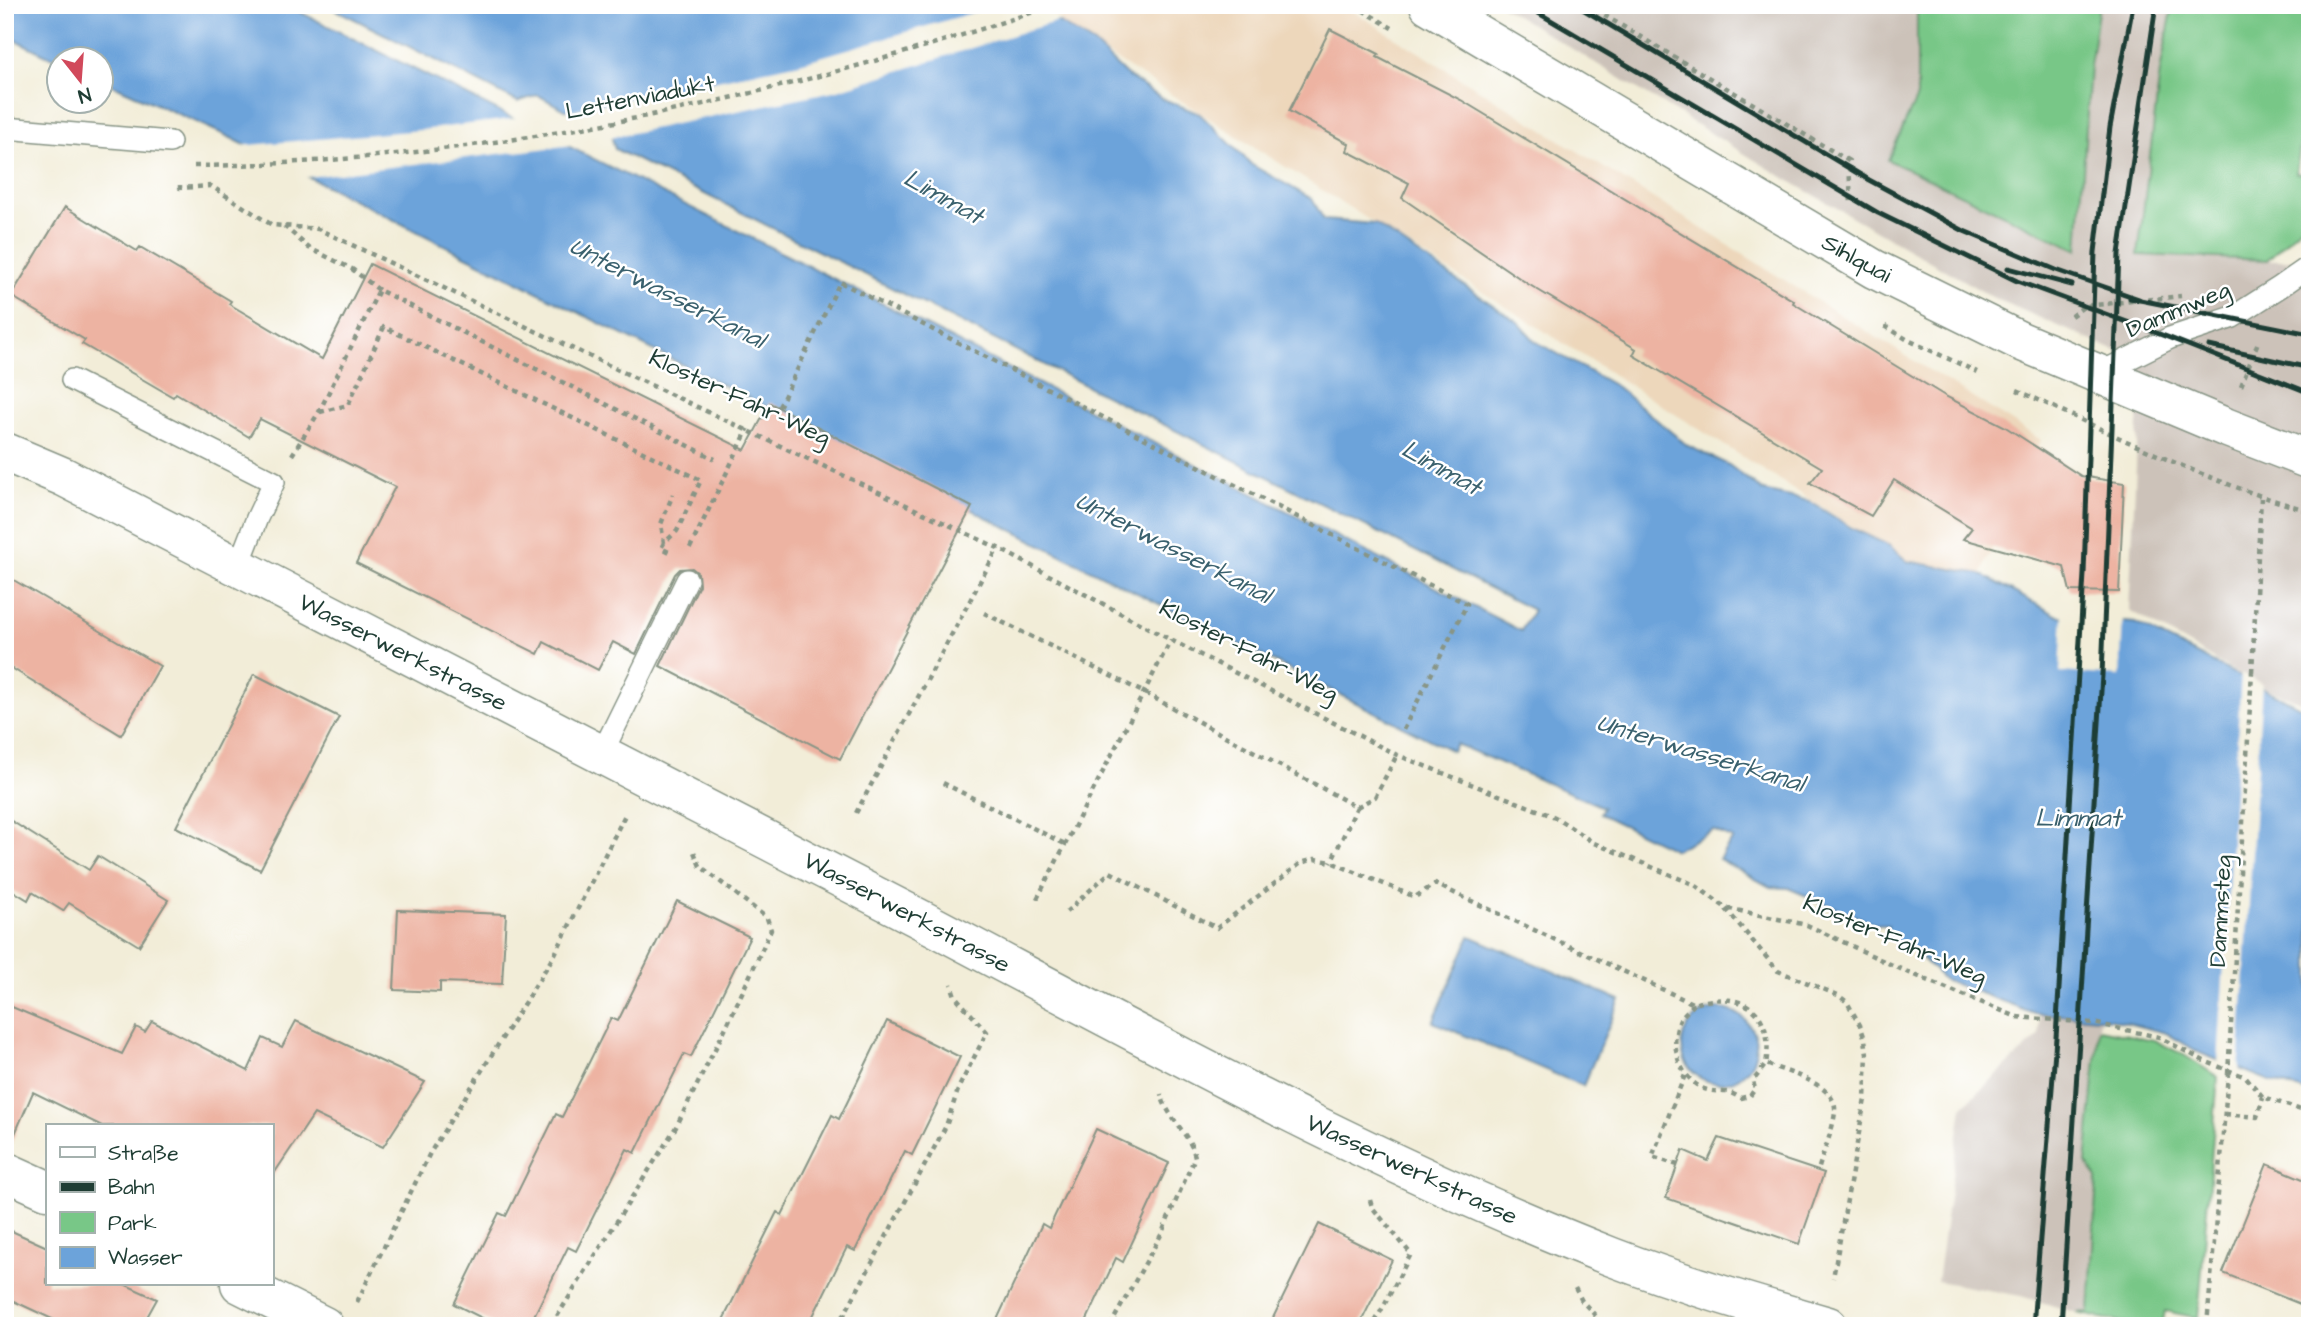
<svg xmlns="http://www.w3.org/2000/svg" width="2315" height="1331" font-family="'Architects Daughter',sans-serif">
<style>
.built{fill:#edd7bb}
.industrial{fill:#ccc2b9}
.green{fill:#78c787;stroke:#4c825e;stroke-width:2}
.water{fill:#6ca3da;stroke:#467087;stroke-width:2}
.pier{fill:#f2edd8}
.building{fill:#edb3a2}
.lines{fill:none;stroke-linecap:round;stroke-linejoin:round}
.service-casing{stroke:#889586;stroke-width:24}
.minor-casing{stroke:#889586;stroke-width:41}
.tertiary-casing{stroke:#889586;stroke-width:41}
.path{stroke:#889586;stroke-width:4.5;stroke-dasharray:5 5;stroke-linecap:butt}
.service{stroke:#fff;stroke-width:21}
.minor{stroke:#fff;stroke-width:38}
.tertiary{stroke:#fff;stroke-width:38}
.rail{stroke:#1f3d34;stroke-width:5}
.path-bridge{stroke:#889586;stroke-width:4.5;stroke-dasharray:5 5;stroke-linecap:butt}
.labels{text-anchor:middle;stroke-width:5;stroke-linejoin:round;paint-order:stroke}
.street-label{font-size:24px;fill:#1f3d34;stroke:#fff}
.water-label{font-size:26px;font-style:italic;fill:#3a616e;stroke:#fff}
</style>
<rect width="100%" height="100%" fill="#fff"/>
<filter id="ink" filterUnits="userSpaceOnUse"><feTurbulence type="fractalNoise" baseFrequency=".0143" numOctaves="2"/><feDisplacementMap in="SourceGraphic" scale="14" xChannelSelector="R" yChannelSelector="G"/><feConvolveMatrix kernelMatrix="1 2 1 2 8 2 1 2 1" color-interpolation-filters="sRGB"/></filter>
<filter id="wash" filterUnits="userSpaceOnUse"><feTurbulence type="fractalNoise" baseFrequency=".00686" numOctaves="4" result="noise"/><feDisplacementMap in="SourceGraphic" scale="28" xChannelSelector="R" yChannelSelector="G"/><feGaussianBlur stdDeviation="1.57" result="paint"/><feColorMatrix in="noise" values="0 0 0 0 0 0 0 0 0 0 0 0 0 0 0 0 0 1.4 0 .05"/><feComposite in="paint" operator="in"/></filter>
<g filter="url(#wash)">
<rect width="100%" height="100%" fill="#f2edd8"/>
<polygon class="built" points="1030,5 1343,5 2041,440 1981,574 1907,561"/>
<g class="industrial">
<polygon points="1500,5 1917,5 1917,97 1888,160 2078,250 2090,66 2099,5 2173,5 2160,72 2138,255 2310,261 2310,706 2256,684 2129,610 2141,362 1992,297 1776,173"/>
<polygon points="2060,672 2120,676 2099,1029 2086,1163 2097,1177 2089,1313 2077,1313 2021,1296 1937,1281 1962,1107 2039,1036"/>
</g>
<g class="green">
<polygon points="1917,5 2099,5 2090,66 2078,250 1888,160 1917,97"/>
<polygon points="2173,5 2310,5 2310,85 2296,173 2310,175 2310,218 2267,260 2138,255 2160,72"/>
<polygon points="2099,1029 2154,1040 2184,1055 2218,1077 2198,1318 2165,1311 2162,1326 2140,1326 2077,1313 2089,1312 2097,1178 2086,1163"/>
</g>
<g class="water">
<polygon points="5,5 286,5 840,282 1521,631 1533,610 615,149 611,135 538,95 518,102 327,5 1030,5 1094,44 1126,75 1161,98 1200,114 1252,165 1312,199 1324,220 1375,224 1519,323 1535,341 1617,387 1688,446 1729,465 1763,491 1809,501 1852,528 1890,546 1907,561 1981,574 2058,616 2135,623 2310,712 2310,1093 2270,1081 2200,1053 2166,1033 2111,1019 2034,1013 1944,980 1913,949 1886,936 1888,925 1876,925 1788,888 1770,887 1719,859 1733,839 1713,830 1675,850 1600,814 1603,807 1456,744 1452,751 225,135 102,80 102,60 59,61 5,35"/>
<polygon points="1470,936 1620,1000 1583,1086 1433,1022"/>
<circle cx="1719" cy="1046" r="37"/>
</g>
<g class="pier">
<polygon points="999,5 1037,5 1061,20 838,90 608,138 562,112 800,63"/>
<polygon points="519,118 573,145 300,178 238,146 421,130"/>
<polygon points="2063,613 2123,618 2120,676 2060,672"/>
<polygon points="2241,673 2262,684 2239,1072 2218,1064"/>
</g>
<g id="blocks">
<g class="building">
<polygon points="1330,29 1379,54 1377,57 1461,100 1794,301 1793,303 1945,396 2004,426 2081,476 2124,483 2119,592 2070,591 2064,567 1963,539 1972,528 1894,480 1871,516 1810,483 1822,468 1633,355 1636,349 1528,284 1402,198 1409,183 1347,151 1349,144 1289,111"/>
<polygon points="65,207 137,251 140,247 231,301 229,304 322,359 370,264 745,450 770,403 972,507 840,759 660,666 699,585 698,573 692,568 680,569 675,574 636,654 613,642 598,670 544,642 538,654 356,563 395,487 260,419 249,437 176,393 173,397 82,344 85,340 11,296"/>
<polygon points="5,575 160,666 121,735 5,664"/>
<polygon points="254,674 339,717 260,870 176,827"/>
<polygon points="5,817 89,870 98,856 168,900 139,946 69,903 63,911 32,892 28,900 5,886"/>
<polygon points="677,901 750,937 691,1057 684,1054 635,1153 627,1149 576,1251 568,1247 529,1326 498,1326 454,1304 499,1213 506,1216 556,1114 562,1117 611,1018 618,1021"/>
<polygon points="398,910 506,914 502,984 440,982 440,992 394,990"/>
<polygon points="5,1004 122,1054 136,1027 145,1032 152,1021 248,1071 263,1038 282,1047 296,1021 425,1082 383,1147 314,1114 271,1178 271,1126 102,1126 33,1092 8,1150 5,1150"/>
<polygon points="887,1021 960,1057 912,1155 905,1151 855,1251 847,1247 808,1326 720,1326 777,1212 782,1215 832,1115 839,1119"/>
<polygon points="1096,1129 1169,1163 1123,1262 1116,1258 1084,1326 994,1326 1042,1224 1049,1228"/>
<polygon points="1719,1138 1824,1173 1799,1244 1666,1198 1683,1150 1708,1161"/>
<polygon points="2267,1164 2310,1182 2310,1308 2223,1273"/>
<polygon points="1319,1224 1392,1260 1359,1326 1269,1326"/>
<polygon points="5,1228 47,1247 47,1284 124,1284 157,1299 142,1326 67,1326 5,1297"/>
</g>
</g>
</g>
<g filter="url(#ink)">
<use href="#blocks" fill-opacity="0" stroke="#889586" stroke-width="2"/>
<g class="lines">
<g class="service-casing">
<g id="service">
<polyline points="5,128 170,142"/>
<polyline points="2100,373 2170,338 2233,317 2280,287 2310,266"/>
<polyline points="72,380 274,482 257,518 238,567"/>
<polyline points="602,753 687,580"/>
</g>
</g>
<g class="minor-casing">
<g id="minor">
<polyline points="5,1171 47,1190"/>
<polyline points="240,1284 324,1326"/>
</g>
</g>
<g class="tertiary-casing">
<g id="tertiary">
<polyline points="1429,5 1874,269 2020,341 2225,427 2310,460"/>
<path d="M5,452L64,477C350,625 637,771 922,920C1148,1039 1373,1164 1612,1257C1682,1284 1755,1305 1828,1326"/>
</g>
</g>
<g class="path">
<polyline points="1354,5 1392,28"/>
<polyline points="1587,5 1849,161 1851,206"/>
<path d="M194,166C485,162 779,99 1054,5"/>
<polyline points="180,185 180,188 211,186 272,225 318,229 998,548 1171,640 1397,755 1555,817 1594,843 1695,885 1726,908 1807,925 1905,971 2017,1017 2093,1023 2159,1037 2204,1061 2246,1077 2263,1097 2310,1113"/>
<polyline points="284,226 309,248 352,269 379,290"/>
<polyline points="2071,316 2085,306 2181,296"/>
<polyline points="1885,326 1908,340 1977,372"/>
<polyline points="2241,386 2258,342"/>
<path d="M2017,390C2113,434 2207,483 2310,511"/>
<polyline points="779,407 840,282 1467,604 1403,730"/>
<polyline points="320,412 348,405 384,327 701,480 677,531 664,543 661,548 669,552"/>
<polyline points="292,455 319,412 379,290 715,459"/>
<polyline points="664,543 661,524 673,494"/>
<polyline points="690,548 748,429"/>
<polyline points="984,613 1143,692 1357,807 1331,862"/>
<polyline points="2252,672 2261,498"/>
<polyline points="943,783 1065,844"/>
<polyline points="1357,807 1375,797 1397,755"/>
<polyline points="856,813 998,548"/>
<polyline points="1037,899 1171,640"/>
<polyline points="1726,909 1778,971 1838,995 1847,1002 1860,1025 1865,1039 1867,1054 1865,1099 1833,1278"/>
<path d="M1066,912L1110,872L1217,928L1301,863L1315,859L1331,862L1415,897L1435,884L1694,1004C1743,989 1775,1011 1766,1064C1786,1072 1838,1084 1835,1112C1833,1131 1823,1152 1818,1171"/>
<path d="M1694,1004C1690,1009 1683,1014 1680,1020C1669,1043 1678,1074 1700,1087C1709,1092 1717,1091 1726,1092C1731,1092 1736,1096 1741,1098L1750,1096L1755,1089L1753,1081L1766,1064"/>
<polyline points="2225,1114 2257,1117 2263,1097"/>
<polyline points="1678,1165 1652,1157 1685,1075"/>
<polyline points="1370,1200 1372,1207 1411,1254 1373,1326"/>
<polyline points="1575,1288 1582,1301 1605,1326"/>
<polyline points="357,1302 430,1153 555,954 626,813"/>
<polyline points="554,1326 556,1318 676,1127 728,1023 771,930 767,918 700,866 694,852"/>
<polyline points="838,1326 946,1126 959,1087 987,1032 955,996 951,984"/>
<path d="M1110,1326L1161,1235L1195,1157C1190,1133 1167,1118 1161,1094"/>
<polyline points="2207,1326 2228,1074"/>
</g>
<use href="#service" class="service"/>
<use href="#minor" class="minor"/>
<use href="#tertiary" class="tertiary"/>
<g class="rail">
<polyline points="1525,5 1878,213 2017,281 2170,338 2310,393"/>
<polyline points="1576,5 1869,180 1964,231 2056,270 2139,299"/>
<polyline points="2008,268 2072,285"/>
<polyline points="2130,298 2310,334"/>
<polyline points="2209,346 2310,368"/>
<polyline points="2033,1326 2056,1038 2084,574 2095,252 2110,127 2133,5"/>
<polyline points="2061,1326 2102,675 2119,254 2156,5"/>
</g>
<polyline class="path-bridge" points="2228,1074 2252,672"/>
</g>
</g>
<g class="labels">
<g class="street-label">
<text transform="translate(640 97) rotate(-11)" y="8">Lettenviadukt</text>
<text transform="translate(1857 258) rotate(29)" y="8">Sihlquai</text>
<text transform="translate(2178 309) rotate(-23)" y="8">Dammweg</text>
<text transform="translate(740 397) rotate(25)" y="8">Kloster-Fahr-Weg</text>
<text transform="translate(1249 650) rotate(27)" y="8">Kloster-Fahr-Weg</text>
<text transform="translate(403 652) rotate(27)" y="8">Wasserwerkstrasse</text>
<text transform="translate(2220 911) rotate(-87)" y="8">Dammsteg</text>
<text transform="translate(907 912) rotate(28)" y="8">Wasserwerkstrasse</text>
<text transform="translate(1895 939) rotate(23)" y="8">Kloster-Fahr-Weg</text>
<text transform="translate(1412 1169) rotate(25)" y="8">Wasserwerkstrasse</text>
</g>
<g class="water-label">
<text transform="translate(944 196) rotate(29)" y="9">Limmat</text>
<text transform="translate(668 292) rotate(27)" y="9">Unterwasserkanal</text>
<text transform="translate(1442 467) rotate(29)" y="9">Limmat</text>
<text transform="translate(1174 547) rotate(27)" y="9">Unterwasserkanal</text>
<text transform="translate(1701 752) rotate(17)" y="9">Unterwasserkanal</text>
<text x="2078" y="826">Limmat</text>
</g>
</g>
<rect width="2315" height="1331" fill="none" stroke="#fff" stroke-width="28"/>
<rect x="46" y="1124" width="228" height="161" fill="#ffffff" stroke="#a5b1ae" stroke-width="2"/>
<rect x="60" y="1147" width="35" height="10" fill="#ffffff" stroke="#a5b1ae" stroke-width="2"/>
<text x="108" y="1160" font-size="21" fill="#1f3d34">Straße</text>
<rect x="60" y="1182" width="35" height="10" fill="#1f3d34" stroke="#a5b1ae" stroke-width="2"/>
<text x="108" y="1194" font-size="21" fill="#1f3d34">Bahn</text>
<rect x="60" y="1212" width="35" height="21" fill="#78c787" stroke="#a5b1ae" stroke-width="2"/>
<text x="108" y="1230" font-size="21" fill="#1f3d34">Park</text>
<rect x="60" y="1247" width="35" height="21" fill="#6ca3da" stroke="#a5b1ae" stroke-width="2"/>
<text x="108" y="1264" font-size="21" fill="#1f3d34">Wasser</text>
<g transform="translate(80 80) rotate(163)"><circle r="33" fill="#ffffff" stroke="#a5b1ae" stroke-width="2"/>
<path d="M0-5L12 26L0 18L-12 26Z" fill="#d1495b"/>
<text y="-10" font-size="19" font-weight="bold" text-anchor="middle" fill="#1f3d34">N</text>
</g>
</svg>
